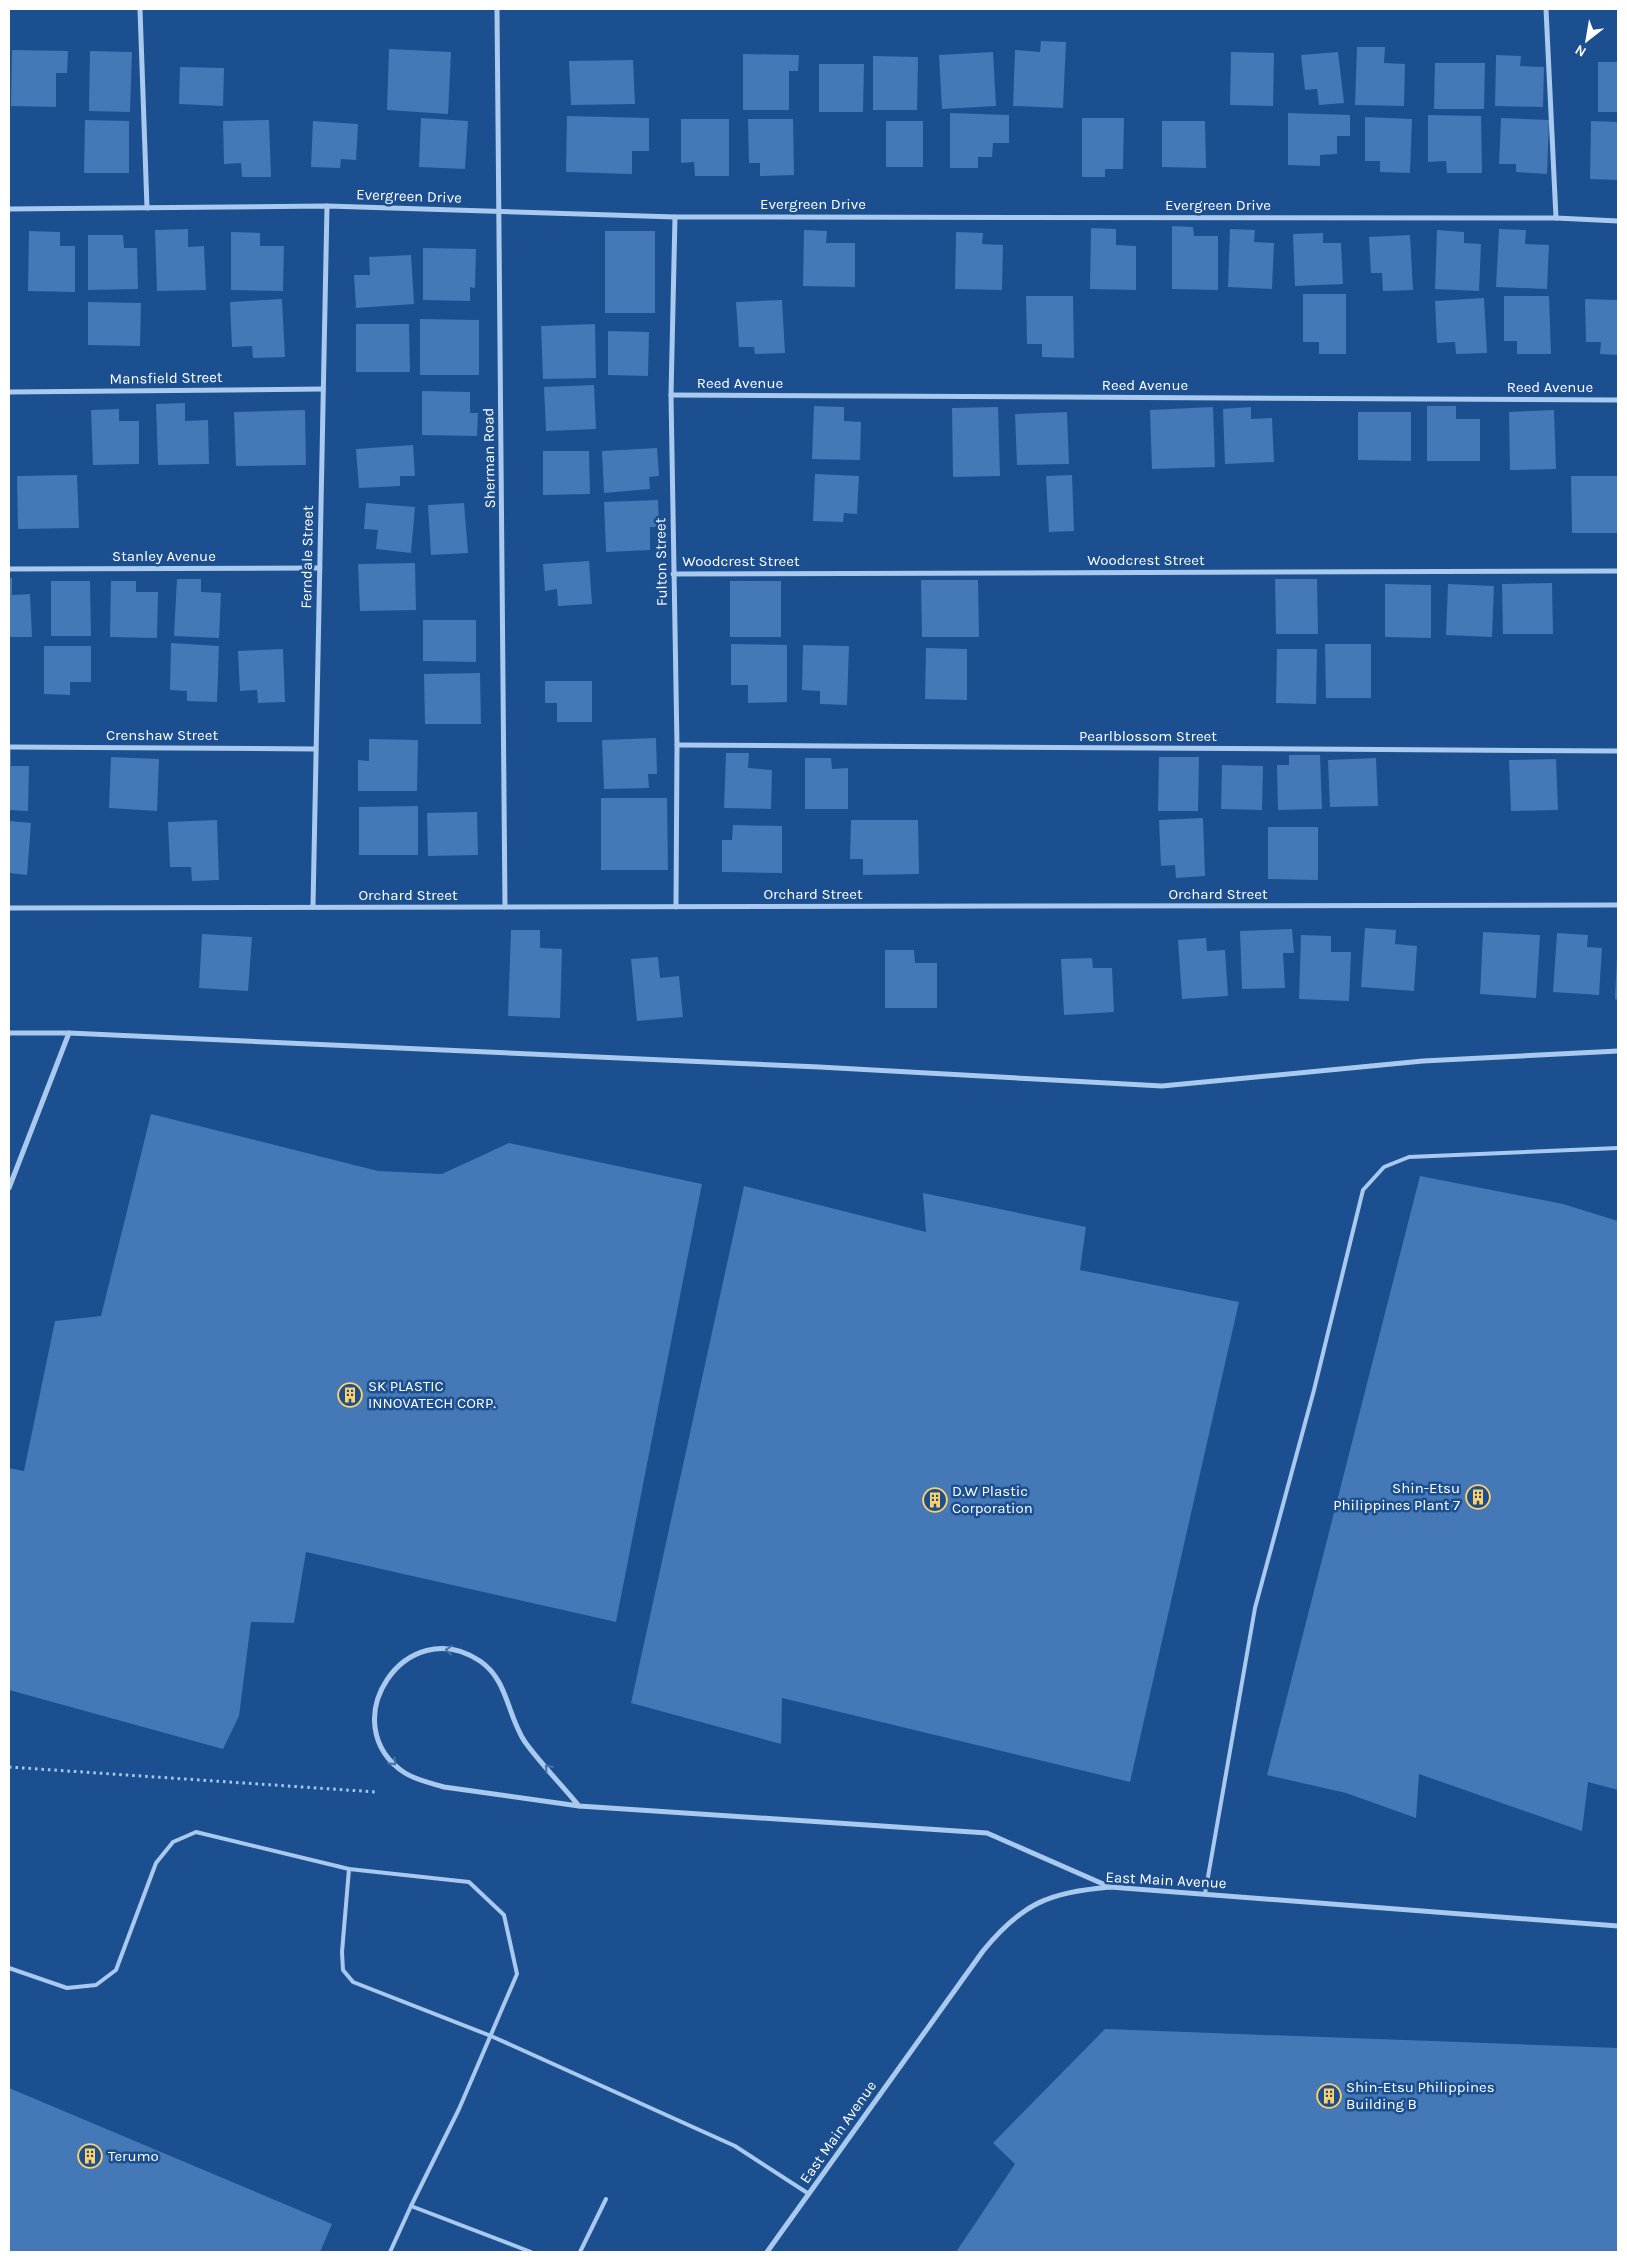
<svg xmlns="http://www.w3.org/2000/svg" width="1627" height="2261" font-family="Karla,sans-serif">
<style>
.building{fill:#4478b7}
.lines{fill:none;stroke-linecap:round;stroke-linejoin:round}
.path{stroke:#a9c9ee;stroke-width:3;stroke-dasharray:2.5 4;stroke-linecap:butt}
.lane{stroke:#a9c9ee;stroke-width:4}
.street{stroke:#a9c9ee;stroke-width:5}
.oneway{stroke:#4674ac}
.labels{text-anchor:middle;stroke-width:5;stroke-linejoin:round;paint-order:stroke}
.street-label{font-size:15px;fill:#fff;stroke:#1b4f8f}
.poi-label{font-size:15px;fill:#fff;stroke:#1b4f8f;text-anchor:start}
</style>
<rect width="100%" height="100%" fill="#1b4f8f"/>
<g class="building">
<polygon points="1041,41 1066,42 1063,108 1013,106 1015,50 1040,52"/>
<polygon points="1357,47 1385,47 1384,63 1405,64 1404,106 1355,105"/>
<polygon points="389,49 451,52 448,114 387,110"/>
<polygon points="12,50 68,51 67,73 56,73 56,107 11,106"/>
<polygon points="90,51 132,52 130,112 89,111"/>
<polygon points="993,52 996,106 942,109 939,55"/>
<polygon points="1231,52 1274,53 1273,106 1230,105"/>
<polygon points="1338,52 1344,103 1319,105 1317,89 1305,90 1301,55"/>
<polygon points="743,54 799,55 798,71 789,71 789,110 743,110"/>
<polygon points="1496,55 1521,56 1520,66 1544,67 1543,107 1495,106"/>
<polygon points="873,56 918,57 917,110 873,110"/>
<polygon points="633,60 635,104 571,105 569,61"/>
<rect x="1598" y="62" width="20" height="50"/>
<polygon points="1435,63 1485,63 1484,109 1434,109"/>
<polygon points="819,64 864,64 863,112 819,112"/>
<polygon points="180,67 224,68 223,106 179,104"/>
<polygon points="950,113 1009,115 1009,143 993,143 992,157 978,157 978,168 950,168"/>
<polygon points="1288,113 1350,115 1350,136 1337,136 1337,154 1320,155 1320,166 1288,165"/>
<polygon points="1428,115 1481,116 1482,173 1447,173 1446,161 1428,162"/>
<polygon points="567,116 649,118 649,151 632,151 632,174 566,172"/>
<polygon points="1365,117 1412,119 1410,173 1380,172 1380,161 1365,161"/>
<polygon points="421,118 468,121 465,169 419,167"/>
<polygon points="1082,118 1124,118 1123,169 1105,169 1105,177 1082,177"/>
<polygon points="1501,118 1549,120 1547,174 1516,172 1516,164 1499,164"/>
<polygon points="681,119 729,119 729,176 695,176 694,162 681,163"/>
<polygon points="748,119 793,119 794,175 760,176 760,163 749,163"/>
<polygon points="85,120 129,121 129,173 84,173"/>
<polygon points="269,120 271,177 242,177 241,163 224,164 223,121"/>
<polygon points="313,121 358,124 356,160 341,159 340,168 311,167"/>
<rect x="886" y="121" width="37" height="46"/>
<polygon points="1162,121 1205,121 1206,168 1162,167"/>
<polygon points="1591,121 1618,122 1618,180 1590,179"/>
<polygon points="1172,226 1193,227 1194,236 1218,236 1218,290 1172,289"/>
<polygon points="1091,228 1116,229 1116,245 1136,246 1136,290 1090,289"/>
<polygon points="188,229 188,247 204,246 206,290 157,291 155,230"/>
<polygon points="1230,229 1255,230 1254,242 1274,243 1272,289 1228,287"/>
<polygon points="1499,229 1526,230 1525,244 1549,245 1547,289 1496,287"/>
<polygon points="804,230 827,231 826,243 855,243 855,287 803,286"/>
<polygon points="1437,230 1464,232 1464,243 1481,244 1479,291 1435,289"/>
<polygon points="29,231 60,232 60,246 75,246 75,292 28,291"/>
<rect x="605" y="231" width="50" height="82"/>
<polygon points="231,232 260,233 260,246 284,246 283,291 231,290"/>
<polygon points="956,232 983,233 982,244 1003,245 1002,290 955,289"/>
<polygon points="1323,233 1323,243 1341,243 1343,284 1295,286 1293,234"/>
<polygon points="88,235 123,235 124,248 137,248 138,289 88,290"/>
<polygon points="1410,235 1413,290 1383,291 1382,273 1371,273 1369,237"/>
<polygon points="423,248 476,249 475,288 470,287 470,301 423,300"/>
<polygon points="411,255 414,304 356,308 354,275 370,275 369,257"/>
<polygon points="1303,294 1346,294 1346,354 1319,354 1319,342 1303,342"/>
<polygon points="1026,296 1073,296 1074,358 1042,357 1042,344 1027,344"/>
<polygon points="1504,296 1549,296 1551,354 1517,354 1517,341 1504,341"/>
<polygon points="1484,298 1487,353 1456,354 1455,342 1437,343 1435,301"/>
<polygon points="282,299 285,357 253,358 252,346 232,347 230,302"/>
<polygon points="1585,299 1618,300 1618,355 1600,354 1601,342 1586,342"/>
<polygon points="782,300 785,353 755,354 754,347 739,347 736,302"/>
<polygon points="88,302 141,303 140,346 88,345"/>
<polygon points="420,319 479,320 479,375 420,375"/>
<polygon points="356,324 409,324 410,372 356,372"/>
<polygon points="595,324 596,378 543,379 541,326"/>
<polygon points="608,331 649,332 648,376 608,375"/>
<polygon points="594,385 596,429 546,431 544,387"/>
<polygon points="422,391 470,392 470,413 478,413 477,436 422,435"/>
<polygon points="185,403 185,421 208,420 209,464 158,465 156,404"/>
<polygon points="814,406 844,407 844,421 861,422 860,460 812,459"/>
<polygon points="1427,406 1456,406 1456,419 1480,419 1480,461 1427,461"/>
<polygon points="998,407 1000,476 953,477 952,408"/>
<polygon points="1213,407 1215,467 1152,469 1150,410"/>
<polygon points="1251,407 1251,419 1272,418 1274,462 1225,464 1223,409"/>
<polygon points="119,409 119,421 139,421 139,464 93,465 91,410"/>
<polygon points="305,410 306,465 236,466 234,412"/>
<polygon points="1554,410 1556,469 1510,470 1509,412"/>
<polygon points="1067,412 1069,464 1017,465 1015,414"/>
<polygon points="1358,412 1411,412 1411,461 1358,460"/>
<polygon points="413,445 415,476 400,476 400,486 359,488 356,449"/>
<polygon points="657,448 659,476 649,477 650,489 604,493 602,451"/>
<polygon points="543,451 589,451 590,494 543,495"/>
<polygon points="815,474 859,476 857,514 844,513 843,522 813,521"/>
<polygon points="77,475 79,528 18,529 17,476"/>
<polygon points="1072,475 1074,531 1049,532 1046,476"/>
<polygon points="1571,476 1617,476 1618,533 1572,533"/>
<polygon points="658,500 659,527 650,527 650,550 606,552 604,502"/>
<polygon points="366,503 415,507 411,553 376,549 378,530 364,529"/>
<polygon points="464,503 468,553 431,555 428,505"/>
<polygon points="589,561 592,604 558,606 557,589 545,591 543,564"/>
<polygon points="415,563 416,610 360,611 358,564"/>
<polygon points="9,578 12,578 12,595 30,594 32,637 9,637"/>
<polygon points="177,579 201,579 201,592 221,593 219,638 174,636"/>
<polygon points="1275,579 1317,579 1318,634 1276,634"/>
<polygon points="921,580 978,580 979,637 922,637"/>
<polygon points="51,581 90,581 91,636 51,636"/>
<polygon points="111,581 136,581 136,592 158,592 157,638 110,637"/>
<rect x="730" y="581" width="51" height="56"/>
<polygon points="1552,583 1553,634 1503,634 1502,584"/>
<polygon points="1385,584 1431,585 1431,638 1385,637"/>
<polygon points="1448,584 1494,586 1492,637 1446,635"/>
<polygon points="423,620 476,620 476,662 423,661"/>
<polygon points="171,643 219,646 217,702 187,701 187,691 170,690"/>
<polygon points="731,644 787,645 787,702 748,703 748,685 731,685"/>
<polygon points="1325,644 1371,644 1371,698 1326,698"/>
<polygon points="803,645 849,646 847,705 820,704 820,691 802,690"/>
<polygon points="44,646 91,646 91,682 70,682 70,695 44,694"/>
<polygon points="926,648 967,649 967,700 925,699"/>
<polygon points="283,649 285,702 258,703 257,690 240,691 238,651"/>
<polygon points="1277,649 1317,649 1316,704 1276,703"/>
<polygon points="480,673 481,724 425,724 424,674"/>
<polygon points="545,681 592,681 592,722 557,722 557,703 545,703"/>
<polygon points="656,738 657,774 648,774 649,788 604,789 602,740"/>
<polygon points="369,739 418,740 417,791 358,791 358,760 369,761"/>
<polygon points="9,749 11,749 11,766 29,766 28,811 9,810"/>
<polygon points="726,753 749,753 748,768 772,770 771,809 724,808"/>
<polygon points="1289,755 1320,755 1322,809 1278,810 1277,765 1289,765"/>
<polygon points="111,757 159,759 157,811 109,808"/>
<polygon points="1159,757 1199,757 1198,811 1158,811"/>
<polygon points="805,758 831,758 832,769 848,768 848,809 805,809"/>
<polygon points="1376,758 1378,806 1330,807 1328,760"/>
<polygon points="1556,759 1558,810 1511,811 1509,760"/>
<polygon points="1222,765 1263,766 1262,810 1221,809"/>
<polygon points="601,798 667,798 668,870 601,870"/>
<polygon points="418,806 418,855 359,855 359,807"/>
<polygon points="477,812 478,855 428,856 427,813"/>
<polygon points="1203,818 1205,876 1176,878 1175,865 1161,866 1159,820"/>
<polygon points="217,820 219,880 192,881 191,867 170,867 168,822"/>
<polygon points="851,820 918,820 919,874 863,875 863,859 850,859"/>
<polygon points="9,821 31,823 27,875 9,873"/>
<polygon points="733,825 782,826 782,873 722,872 722,840 732,840"/>
<polygon points="1268,827 1318,827 1318,880 1268,879"/>
<polygon points="1365,928 1396,930 1395,944 1417,946 1414,991 1361,987"/>
<polygon points="1292,929 1294,953 1283,953 1285,988 1242,989 1240,931"/>
<polygon points="511,930 540,930 540,948 562,949 560,1018 508,1016"/>
<polygon points="1483,932 1540,935 1536,998 1480,994"/>
<polygon points="1557,933 1588,935 1587,947 1602,948 1599,995 1553,992"/>
<polygon points="202,934 252,937 248,991 199,988"/>
<polygon points="1301,935 1331,936 1331,952 1351,952 1349,1001 1299,999"/>
<polygon points="1206,938 1207,951 1225,950 1228,996 1182,999 1178,940"/>
<polygon points="885,950 914,950 915,963 937,963 937,1008 885,1008"/>
<polygon points="1617,956 1618,956 1618,1000 1615,999"/>
<polygon points="658,957 660,978 679,976 683,1017 637,1021 631,959"/>
<polygon points="1092,958 1093,968 1112,968 1114,1012 1064,1015 1061,959"/>
<polygon points="151,1114 378,1171 442,1174 509,1143 702,1184 616,1622 306,1552 294,1623 251,1622 239,1716 223,1749 9,1690 9,1468 24,1471 55,1321 101,1316"/>
<polygon points="1420,1176 1563,1204 1618,1221 1618,1790 1588,1782 1582,1831 1419,1774 1416,1818 1346,1793 1267,1775"/>
<polygon points="744,1186 926,1232 923,1193 1086,1227 1080,1270 1239,1302 1130,1782 782,1698 781,1744 631,1703"/>
<polygon points="1105,2029 1618,2048 1618,2252 956,2252 1015,2164 993,2143"/>
<polygon points="9,2088 332,2224 320,2252 9,2252"/>
</g>
<g class="lines">
<polyline class="path" points="9,1767 376,1792"/>
<g class="lane">
<polyline points="349,1869 342,1952 343,1970 353,1982 491,2036 735,2146 809,2194"/>
<polyline points="1205,1894 1255,1608 1314,1390 1363,1190 1384,1167 1409,1157 1618,1148"/>
<polyline points="9,1968 67,1988 96,1985 116,1970 156,1863 173,1842 196,1832 349,1869 469,1882 504,1915 517,1974 459,2109 411,2206 390,2252"/>
<polyline points="411,2206 531,2252"/>
<polyline points="580,2252 606,2199"/>
</g>
<g class="street">
<polyline points="140,9 147,208"/>
<polyline points="497,9 505,907"/>
<polyline points="1546,9 1556,218"/>
<polyline points="9,209 327,206 675,217 1556,218 1618,221"/>
<polyline points="675,217 671,395 677,745 676,907"/>
<polyline points="9,392 323,389"/>
<polyline points="671,395 1618,400"/>
<polyline points="9,569 320,568"/>
<polyline points="673,574 1618,571"/>
<polyline points="677,745 1618,751"/>
<polyline points="9,747 316,749"/>
<polyline points="313,907 327,206"/>
<polyline points="9,908 1618,905"/>
<polyline points="9,1033 69,1033 819,1067 1162,1086 1423,1061 1618,1051"/>
<polyline points="9,1188 69,1033"/>
<path d="M579,1806C561,1784 541,1764 525,1742C507,1715 508,1680 480,1661C406,1611 331,1724 405,1773C416,1780 431,1783 444,1787L579,1806L987,1833L1110,1887"/>
<path d="M767,2252L983,1951C1023,1902 1049,1893 1110,1887L1618,1926"/>
</g>
</g>
<defs><path id="oneway-chevron" d="M-2-3.5L2.5 0L-2 3.5" fill="none" stroke-width="1.6" stroke-linecap="round" stroke-linejoin="round" transform="scale(1.25)"/></defs>
<g class="oneway">
<use href="#oneway-chevron" transform="translate(449 1650) rotate(-174)"/>
<use href="#oneway-chevron" transform="translate(393 1762) rotate(46)"/>
<use href="#oneway-chevron" transform="translate(548 1768) rotate(-132)"/>
</g>
<defs>
<g id="building-ring" transform="scale(1.25)"><circle r="9.5" fill="#1b4f8f" stroke="#ffd166" stroke-width="1.5"/><path d="M-4-6H4V6H1V3H-1V6H-4ZM-2.5-4.3h1.7v1.8h-1.7ZM.8-4.3h1.7v1.8H.8ZM-2.5-1h1.7V.8h-1.7ZM.8-1h1.7V.8H.8Z" fill="#ffd166"/></g>
</defs>
<g fill-rule="evenodd">
<use href="#building-ring" x="350" y="1395"/>
<use href="#building-ring" x="1478" y="1497"/>
<use href="#building-ring" x="935" y="1500"/>
<use href="#building-ring" x="1329" y="2096"/>
<use href="#building-ring" x="90" y="2156"/>
</g>
<g class="labels">
<g class="street-label">
<text transform="translate(409 196) rotate(2)" y="5">Evergreen Drive</text>
<text x="813" y="209">Evergreen Drive</text>
<text x="1218" y="210">Evergreen Drive</text>
<text transform="translate(166 378) rotate(-1)" y="5">Mansfield Street</text>
<text x="740" y="388">Reed Avenue</text>
<text x="1145" y="390">Reed Avenue</text>
<text x="1550" y="392">Reed Avenue</text>
<text transform="translate(489 458) rotate(-91)" y="5">Sherman Road</text>
<text x="164" y="561">Stanley Avenue</text>
<text transform="translate(307 557) rotate(-89)" y="5">Ferndale Street</text>
<text x="1146" y="565">Woodcrest Street</text>
<text x="741" y="566">Woodcrest Street</text>
<text transform="translate(661 562) rotate(-91)" y="5">Fulton Street</text>
<text x="162" y="740">Crenshaw Street</text>
<text x="1148" y="741">Pearlblossom Street</text>
<text x="813" y="899">Orchard Street</text>
<text x="1218" y="899">Orchard Street</text>
<text x="408" y="900">Orchard Street</text>
<text transform="translate(1166 1880) rotate(3)" y="5">East Main Avenue</text>
<text transform="translate(838 2132) rotate(-55)" y="5">East Main Avenue</text>
</g>
<g class="poi-label">
<text x="368" y="1391">SK PLASTIC<tspan x="368" dy="17">INNOVATECH CORP.</tspan></text>
<text x="1460" y="1493" text-anchor="end">Shin-Etsu<tspan x="1460" dy="17">Philippines Plant 7</tspan></text>
<text x="952" y="1496">D.W Plastic<tspan x="952" dy="17">Corporation</tspan></text>
<text x="1346" y="2092">Shin-Etsu Philippines<tspan x="1346" dy="17">Building B</tspan></text>
<text x="108" y="2161">Terumo</text>
</g>
</g>
<rect width="1627" height="2261" fill="none" stroke="#ffffff" stroke-width="20"/>
<g transform="translate(1587 40) rotate(211)" stroke="#1b4f8f" stroke-width="4" paint-order="stroke">
<path d="M0-4L9 19L0 12L-9 19Z" fill="#ffffff"/>
<text y="-8" font-size="14" font-weight="bold" text-anchor="middle" fill="#ffffff">N</text>
</g>
</svg>
